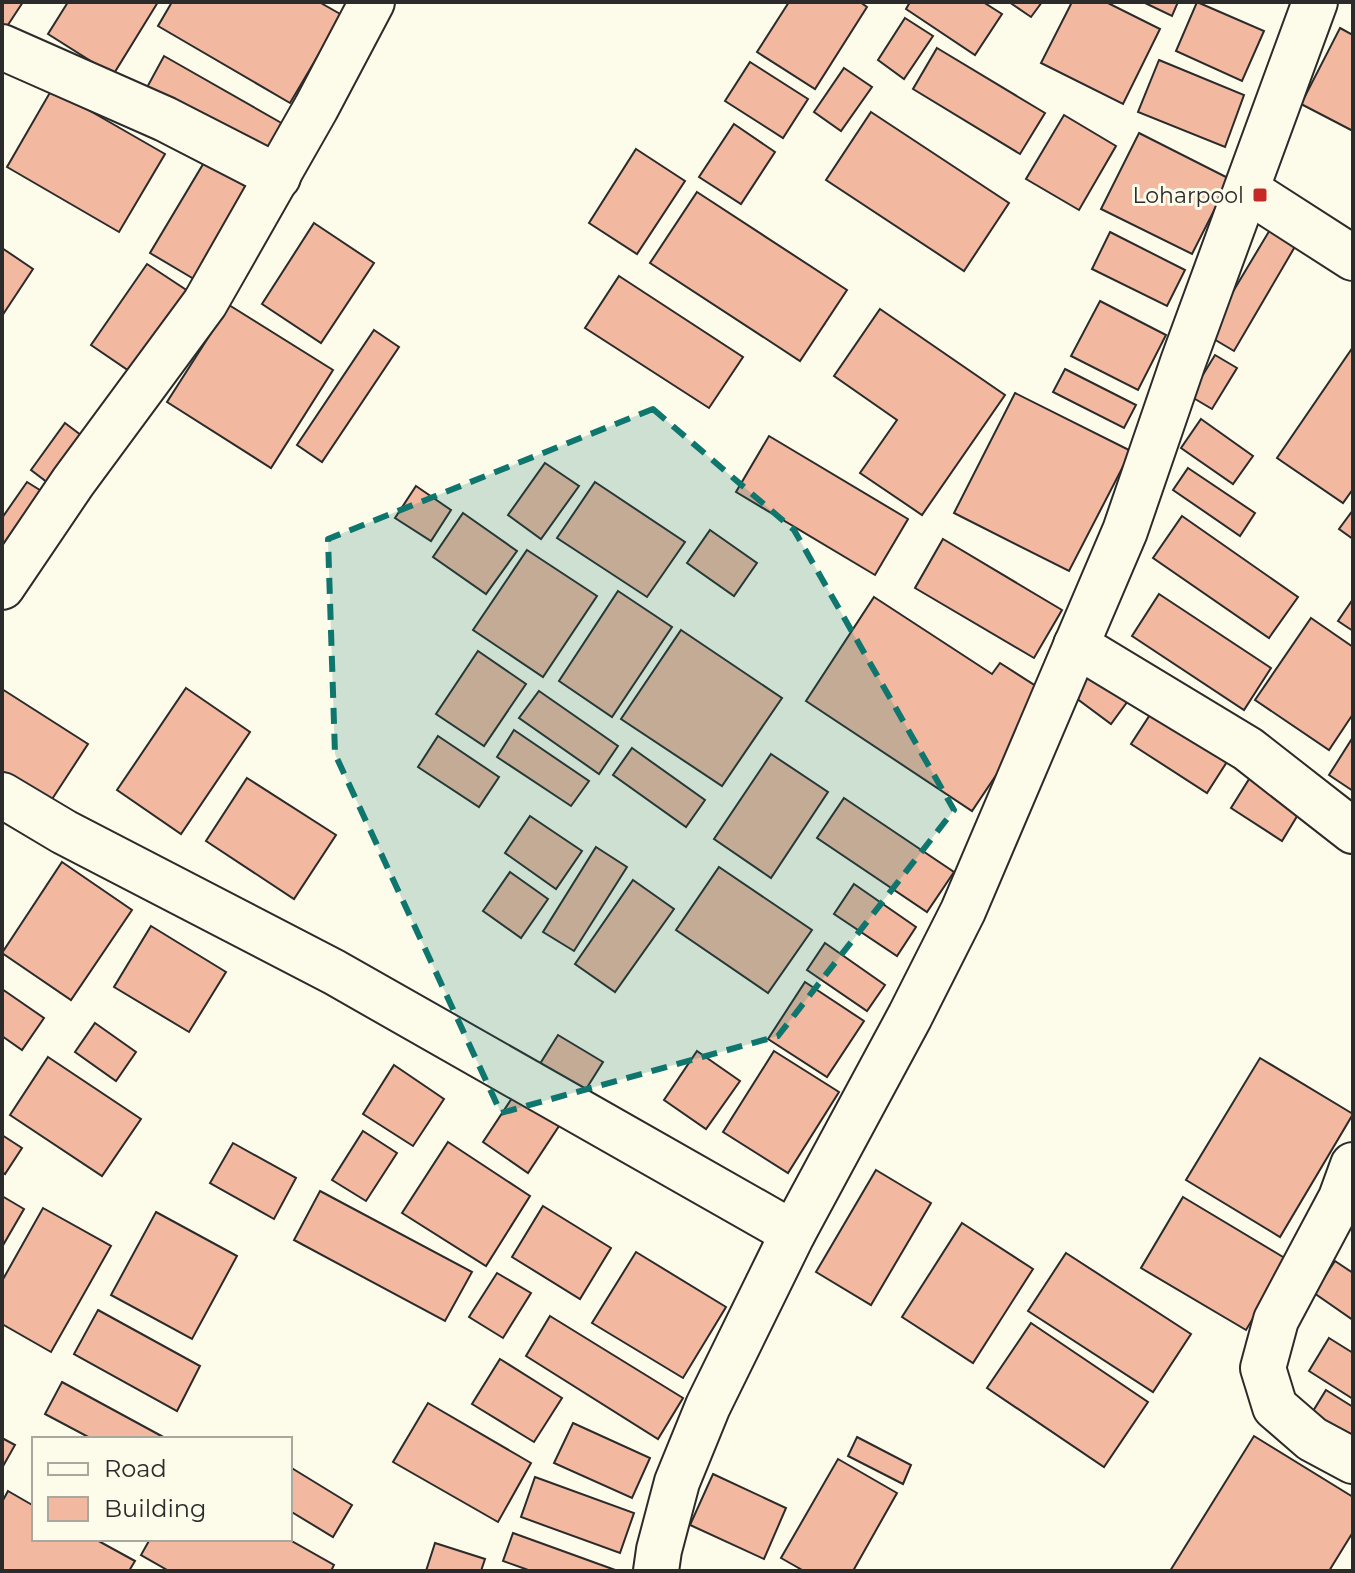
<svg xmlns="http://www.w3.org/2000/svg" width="1355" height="1573" font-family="Montserrat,sans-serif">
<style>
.building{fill:#f2b8a0;stroke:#2b2b2b;stroke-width:2}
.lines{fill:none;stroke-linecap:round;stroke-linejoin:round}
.street-casing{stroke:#2b2b2b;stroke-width:48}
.secondary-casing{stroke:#2b2b2b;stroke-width:48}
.street{stroke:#fdfbea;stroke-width:44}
.secondary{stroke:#fdfbea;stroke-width:44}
.marked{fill:#0f766e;fill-opacity:0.2;stroke:#0f766e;stroke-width:6;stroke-dasharray:16 10;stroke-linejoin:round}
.poi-dot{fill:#c62828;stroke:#fdfbea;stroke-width:3}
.labels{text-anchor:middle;stroke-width:6;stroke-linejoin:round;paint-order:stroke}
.poi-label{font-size:22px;fill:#2b2b2b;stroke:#fdfbea;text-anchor:end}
</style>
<rect width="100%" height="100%" fill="#fdfbea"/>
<g class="building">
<polygon points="2,2 23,2 2,34"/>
<polygon points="68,2 158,2 113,75 48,34"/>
<polygon points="172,2 319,2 342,15 290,103 158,26"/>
<polygon points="789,2 860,2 867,7 815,89 757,52"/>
<polygon points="910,2 983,2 1002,14 975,55 906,9"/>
<polygon points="1009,2 1042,2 1031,17"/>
<polygon points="1072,2 1106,2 1160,29 1123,104 1041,63"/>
<polygon points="1143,2 1178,2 1172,16"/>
<polygon points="1197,2 1264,31 1242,81 1176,51"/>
<polygon points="905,18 933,36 904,79 878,60"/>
<polygon points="1340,28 1353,35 1353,131 1301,104"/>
<polygon points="937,48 1045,113 1020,154 913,89"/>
<polygon points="164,56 285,125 265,159 145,91"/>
<polygon points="1159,60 1244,95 1225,147 1138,112"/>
<polygon points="750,62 808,99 783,138 725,101"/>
<polygon points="844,68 872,87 841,131 814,112"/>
<polygon points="52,89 165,154 119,232 7,167"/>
<polygon points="871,112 1009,203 964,271 826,180"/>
<polygon points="1064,115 1116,146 1079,210 1026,179"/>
<polygon points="734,124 775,152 741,204 699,177"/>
<polygon points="1139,133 1230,179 1192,254 1101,209"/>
<polygon points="636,149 685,181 637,254 589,223"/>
<polygon points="205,161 258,194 204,285 150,253"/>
<polygon points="697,192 847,290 800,361 650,263"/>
<polygon points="314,223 374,263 321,343 262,304"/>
<polygon points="1274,223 1300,238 1234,351 1207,335"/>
<polygon points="1110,232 1185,270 1167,306 1092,269"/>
<polygon points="2,248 33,269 2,316"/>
<polygon points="147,264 194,295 138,377 91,345"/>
<polygon points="619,276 743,357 709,408 585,328"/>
<polygon points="1100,301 1166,335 1138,390 1071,356"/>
<polygon points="229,305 333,370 271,468 167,402"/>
<polygon points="880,309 1005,395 922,515 860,473 897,420 834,376"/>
<polygon points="374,330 399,347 322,462 297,445"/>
<polygon points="1353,347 1353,489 1343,503 1277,458"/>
<polygon points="1215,355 1237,368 1212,409 1190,396"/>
<polygon points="1065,369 1136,405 1124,428 1053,392"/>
<polygon points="1015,393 1131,451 1069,571 954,513"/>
<polygon points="1201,419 1253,456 1233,484 1181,448"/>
<polygon points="65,423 94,445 60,492 31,470"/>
<polygon points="769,436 908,519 875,575 736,492"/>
<polygon points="545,463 579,486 541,539 508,515"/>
<polygon points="1188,468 1255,513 1240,536 1173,490"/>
<polygon points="27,482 51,497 2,570 2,518"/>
<polygon points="595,482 685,542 647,597 557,538"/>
<polygon points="416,486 451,510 431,541 395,518"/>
<polygon points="1353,510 1353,539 1339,529"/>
<polygon points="463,513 517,551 486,594 433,557"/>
<polygon points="1182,516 1298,597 1269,638 1153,558"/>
<polygon points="710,530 757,563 734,596 687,563"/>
<polygon points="943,539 1062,610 1034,658 915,588"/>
<polygon points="527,550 597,596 543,677 473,630"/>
<polygon points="618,591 672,627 612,717 559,681"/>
<polygon points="1159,594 1271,668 1244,710 1132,636"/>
<polygon points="874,597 992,674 1000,663 1050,695 972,811 806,701"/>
<polygon points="1353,599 1353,631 1338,621"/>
<polygon points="1311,618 1353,647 1353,714 1329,750 1255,700"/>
<polygon points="681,630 782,698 722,786 621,719"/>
<polygon points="478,651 526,684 484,746 436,714"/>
<polygon points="1094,666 1133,694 1111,724 1072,695"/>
<polygon points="186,688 250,732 181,834 117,790"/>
<polygon points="2,689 88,744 45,810 2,783"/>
<polygon points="539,691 618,746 599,774 519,718"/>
<polygon points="1157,704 1232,754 1207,793 1131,744"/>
<polygon points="514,730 589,781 571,806 497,757"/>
<polygon points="438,736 499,777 479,807 418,767"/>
<polygon points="1353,737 1353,791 1329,775"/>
<polygon points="632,748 705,800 686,827 613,775"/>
<polygon points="771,754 828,792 771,878 714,839"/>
<polygon points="1251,776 1302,808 1282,841 1231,808"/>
<polygon points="247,778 336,835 294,899 206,841"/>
<polygon points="844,798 954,872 927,912 817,838"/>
<polygon points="530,816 582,851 556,889 505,853"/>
<polygon points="596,847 627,867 574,951 543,932"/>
<polygon points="62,862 132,910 71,1000 2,953"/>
<polygon points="719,867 812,930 768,993 676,930"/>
<polygon points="510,872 548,899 521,938 483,911"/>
<polygon points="633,880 674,909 615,992 575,964"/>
<polygon points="854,884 916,927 897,956 834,914"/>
<polygon points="151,926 226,972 189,1032 114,987"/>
<polygon points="825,943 885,985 867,1011 807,970"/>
<polygon points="805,982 864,1021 827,1077 768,1039"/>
<polygon points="2,989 44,1018 22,1050 2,1036"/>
<polygon points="95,1023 136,1052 116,1081 75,1052"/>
<polygon points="558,1035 603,1062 583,1094 538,1067"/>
<polygon points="697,1051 740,1081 706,1129 664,1100"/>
<polygon points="774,1051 839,1092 788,1173 723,1132"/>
<polygon points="48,1057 141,1119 102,1176 10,1115"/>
<polygon points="1260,1058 1353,1114 1280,1237 1186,1180"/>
<polygon points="394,1065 444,1099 413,1146 363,1114"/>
<polygon points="518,1089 563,1120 528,1173 483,1142"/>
<polygon points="363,1131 397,1153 366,1201 332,1180"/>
<polygon points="2,1135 22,1148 5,1174 2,1172"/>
<polygon points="448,1142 530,1196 486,1266 402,1213"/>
<polygon points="233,1143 296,1178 274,1219 210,1183"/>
<polygon points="876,1170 931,1203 871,1305 816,1272"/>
<polygon points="320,1191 472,1272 445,1321 294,1240"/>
<polygon points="2,1196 24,1209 2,1247"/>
<polygon points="1183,1197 1288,1260 1246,1330 1141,1268"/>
<polygon points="543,1206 611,1248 580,1299 512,1257"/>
<polygon points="43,1208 111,1246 51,1352 2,1324 2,1281"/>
<polygon points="156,1212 237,1256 192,1339 111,1295"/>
<polygon points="962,1223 1033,1269 973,1363 902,1317"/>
<polygon points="636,1252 726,1307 683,1378 592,1323"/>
<polygon points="1066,1253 1191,1334 1153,1392 1028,1311"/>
<polygon points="1335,1261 1353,1273 1353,1320 1314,1293"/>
<polygon points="497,1273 531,1293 503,1338 469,1317"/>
<polygon points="98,1310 200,1366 177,1411 74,1354"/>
<polygon points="550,1316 683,1398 658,1439 526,1356"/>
<polygon points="1031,1323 1148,1402 1104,1467 987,1388"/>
<polygon points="1329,1338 1353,1353 1353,1399 1309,1371"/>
<polygon points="500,1359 562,1398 534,1442 472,1404"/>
<polygon points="62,1382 167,1439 92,1439 45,1414"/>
<polygon points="1326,1390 1353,1407 1353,1445 1310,1416"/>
<polygon points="428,1403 531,1463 498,1522 393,1462"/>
<polygon points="573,1423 650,1458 632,1498 554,1463"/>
<polygon points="1254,1436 1353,1497 1353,1532 1329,1571 1170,1571"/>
<polygon points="857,1437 911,1465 903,1484 848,1456"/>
<polygon points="2,1438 15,1445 2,1468"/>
<polygon points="838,1459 897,1493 853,1571 804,1571 781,1558"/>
<polygon points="290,1467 352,1505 333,1537 290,1511"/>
<polygon points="713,1474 786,1508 764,1559 690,1525"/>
<polygon points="535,1477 634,1513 620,1553 521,1517"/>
<polygon points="8,1491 34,1506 34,1539 95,1539 135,1561 129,1571 2,1571 2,1502"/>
<polygon points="513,1533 618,1571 531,1571 503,1561"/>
<polygon points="150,1539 288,1539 334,1565 331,1571 169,1571 141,1555"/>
<polygon points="435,1543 485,1559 481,1571 426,1571"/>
</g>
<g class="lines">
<g class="street-casing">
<g id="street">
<polyline points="2,47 165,119 278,177"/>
<polyline points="1247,190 1353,258"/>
<polyline points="2,587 73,482 205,303 316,108 372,2"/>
<polyline points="1076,645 1248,749 1353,831"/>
<polyline points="2,795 64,832 334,972 793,1233"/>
<polyline points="1353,1165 1341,1198 1276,1320 1263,1368 1275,1407 1312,1439 1353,1461"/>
</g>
</g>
<g class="secondary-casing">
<polyline id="secondary" points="656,1571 659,1550 677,1482 708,1406 793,1233 910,1016 963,911 1125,531 1183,362 1315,2"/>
</g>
<use href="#street" class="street"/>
<use href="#secondary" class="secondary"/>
</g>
<path class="marked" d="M653,409L794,530L954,810L778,1036L501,1113L335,754L328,539Z"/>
<rect class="poi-dot" x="1252" y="187" width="16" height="16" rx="4"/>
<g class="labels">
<g class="poi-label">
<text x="1244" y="203">Loharpool</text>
</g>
</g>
<rect width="1355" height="1573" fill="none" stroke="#2b2b2b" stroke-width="8"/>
<rect x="32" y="1437" width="260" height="104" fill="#fdfbea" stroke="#a9a89e" stroke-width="2"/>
<rect x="48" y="1463" width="40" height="12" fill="#fdfbea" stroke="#a9a89e" stroke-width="2"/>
<text x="104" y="1477" font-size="24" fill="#2b2b2b">Road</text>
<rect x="48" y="1497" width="40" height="24" fill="#f2b8a0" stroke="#a9a89e" stroke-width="2"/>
<text x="104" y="1517" font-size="24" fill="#2b2b2b">Building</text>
</svg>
